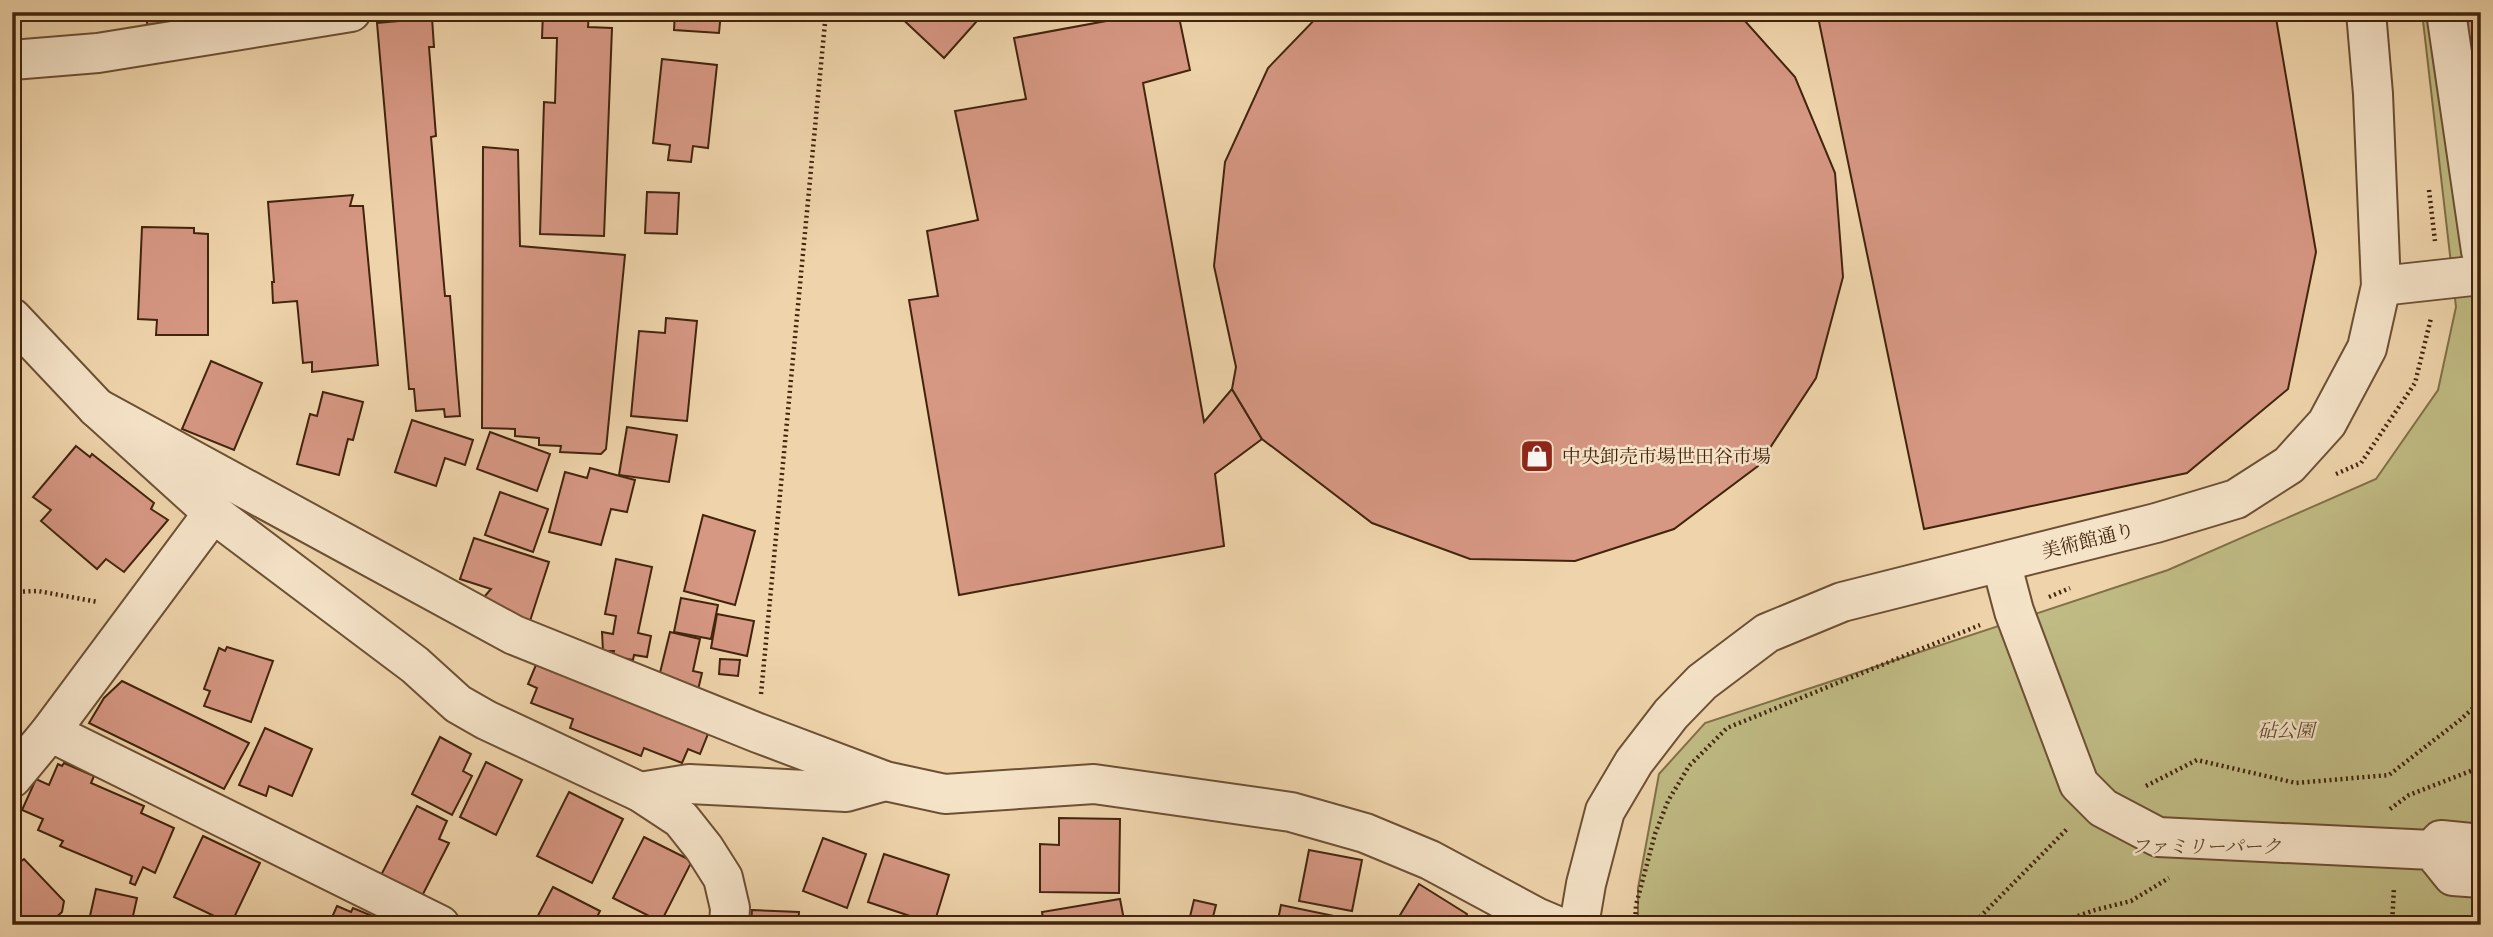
<svg xmlns="http://www.w3.org/2000/svg" width="2493" height="937" font-family="'Libre Caslon Text','Noto Serif JP',serif">
<style>
.green{fill:#c0bb84;stroke:#817048;stroke-width:2}
.building{fill:#d69783;stroke:#42240d;stroke-width:2}
.lines{fill:none;stroke-linecap:round;stroke-linejoin:round}
.minor-casing{stroke:#6d5034;stroke-width:42}
.path{stroke:#42240d;stroke-width:4.5;stroke-dasharray:2 3.5;stroke-linecap:butt}
.minor{stroke:#f5e3c8;stroke-width:38}
.labels{text-anchor:middle;stroke-width:5;stroke-linejoin:round;paint-order:stroke}
.poi-label{font-size:19px;fill:#42240d;stroke:#f5e3c8;text-anchor:start}
.street-label{font-size:19px;fill:#42240d;stroke:#f5e3c8}
.park-label{font-size:19px;font-style:italic;fill:#624a2b;stroke:#f5e3c8}
</style>
<rect width="100%" height="100%" fill="#efd4ab"/>
<filter id="stains"><feTurbulence type="fractalNoise" baseFrequency=".00286" numOctaves="4"/><feColorMatrix values="0 0 0 0 .2 0 0 0 0 .09 0 0 0 0 .02 0 0 0 .5 -.17"/></filter>
<radialGradient id="worn" r=".72"><stop offset=".6" stop-color="#630" stop-opacity="0"/><stop offset="1" stop-color="#630" stop-opacity=".3"/></radialGradient>
<polygon class="green" points="2422,12 2481,12 2481,925 1638,925 1638,888 1659,774 1705,723 2168,570 2376,479 2438,390 2456,307"/>
<g class="building">
<polygon points="145,12 210,12 211,19 148,28"/>
<polygon points="543,12 589,12 588,27 612,28 604,236 540,234 544,102 555,103 557,38 542,38"/>
<polygon points="675,12 721,12 719,33 674,30"/>
<polygon points="895,12 985,12 944,58"/>
<polygon points="1155,12 1178,12 1190,70 1143,83 1204,422 1232,389 1262,439 1215,474 1224,546 959,595 909,300 938,296 927,231 978,220 955,111 1026,99 1014,38"/>
<polygon points="1322,12 1737,12 1795,77 1835,173 1843,277 1816,378 1758,466 1674,529 1575,561 1470,559 1372,523 1262,439 1232,389 1236,367 1214,266 1225,162 1268,68"/>
<polygon points="1817,12 2275,12 2316,252 2288,389 2187,473 1924,529"/>
<polygon points="2460,12 2481,12 2481,144"/>
<polygon points="432,18 434,47 429,47 436,136 431,137 445,296 450,296 460,416 445,417 444,409 416,411 414,389 409,389 377,23"/>
<polygon points="662,59 717,65 708,148 693,146 691,162 668,160 670,145 653,143"/>
<polygon points="483,147 518,150 520,246 625,255 606,449 601,454 560,452 561,446 539,445 539,438 515,436 515,429 482,428"/>
<polygon points="647,192 679,193 677,234 645,233"/>
<polygon points="353,195 350,206 363,206 378,365 312,372 312,362 303,363 297,301 273,303 272,282 274,282 268,202"/>
<polygon points="142,227 194,228 194,233 208,234 208,335 156,335 157,320 138,319"/>
<polygon points="666,318 697,321 687,421 631,416 639,331 665,333"/>
<polygon points="211,361 262,383 234,450 182,429"/>
<polygon points="323,392 363,402 353,440 348,439 339,475 297,464 310,414 317,416"/>
<polygon points="412,420 473,440 465,465 445,458 436,486 395,472"/>
<polygon points="627,427 677,435 669,482 619,475"/>
<polygon points="490,432 550,454 537,491 477,469"/>
<polygon points="76,446 90,457 92,454 154,503 151,509 168,520 124,572 106,559 97,569 41,521 51,510 33,497"/>
<polygon points="590,468 635,480 627,512 611,509 601,545 549,532 565,472 587,478"/>
<polygon points="500,492 548,509 533,552 485,535"/>
<polygon points="703,515 755,531 735,605 684,591"/>
<polygon points="474,538 549,562 530,621 478,604 491,589 460,579"/>
<polygon points="616,559 652,567 638,633 651,636 647,657 634,655 633,660 613,656 614,651 603,651 602,632 613,634 616,616 605,614"/>
<polygon points="681,598 718,605 711,639 674,632"/>
<polygon points="717,614 754,621 747,656 711,648"/>
<polygon points="670,632 700,639 693,671 702,673 697,694 657,685"/>
<polygon points="227,647 273,661 251,722 204,706 210,691 204,689 219,648 225,651"/>
<polygon points="720,659 740,660 738,676 719,674"/>
<polygon points="538,660 710,729 700,754 688,749 682,763 644,748 641,756 570,728 573,719 531,703 537,688 528,684"/>
<polygon points="122,681 249,743 224,789 89,723 104,698"/>
<polygon points="265,728 312,749 292,796 269,786 266,796 239,785"/>
<polygon points="440,737 471,754 463,771 472,776 452,815 412,794"/>
<polygon points="486,762 522,780 496,835 460,817"/>
<polygon points="64,763 94,776 91,783 144,806 141,813 174,828 155,873 143,867 135,885 130,883 132,876 60,846 63,841 38,830 43,819 22,810 36,779 49,785 58,764 62,766"/>
<polygon points="569,792 623,819 592,883 537,856"/>
<polygon points="417,806 447,821 439,839 449,843 421,898 380,877"/>
<polygon points="1059,818 1120,819 1119,893 1040,892 1040,844 1059,845"/>
<polygon points="203,836 260,863 231,924 174,897"/>
<polygon points="644,837 692,861 661,922 613,898"/>
<polygon points="823,838 866,854 847,908 803,891"/>
<polygon points="1309,850 1362,860 1352,911 1299,901"/>
<polygon points="12,852 20,862 24,859 64,901 62,912 53,920 40,924 12,925"/>
<polygon points="884,854 949,875 934,924 868,902"/>
<polygon points="1419,884 1467,914 1461,925 1394,925"/>
<polygon points="553,887 600,911 593,925 533,925"/>
<polygon points="96,889 137,898 131,925 88,925"/>
<polygon points="1120,899 1125,925 1044,925 1042,912"/>
<polygon points="1194,900 1216,905 1211,925 1188,925"/>
<polygon points="1281,905 1368,923 1368,925 1277,925"/>
<polygon points="337,906 351,912 353,908 387,922 386,925 329,924"/>
<polygon points="752,910 799,912 798,925 751,925"/>
</g>
<g class="lines">
<g class="minor-casing">
<g id="minor">
<polyline points="2446,12 2481,251"/>
<polyline points="12,60 98,53 351,12"/>
<polyline points="2381,286 2481,275"/>
<polyline points="12,318 97,408 213,513 415,665 458,704 486,720 640,792 681,819 704,848 723,878 730,908 729,925"/>
<polyline points="97,408 514,635 758,733 885,781 945,794 1094,784 1291,812 1365,833 1430,860 1536,917 1555,925"/>
<polyline points="2001,562 2014,611 2079,784 2103,808 2158,837 2432,850 2453,876 2481,878"/>
<polyline points="50,732 440,925"/>
<polyline points="12,778 50,732 213,513"/>
<polyline points="640,792 689,784 846,792 885,781"/>
<polyline points="2432,850 2441,840 2481,844"/>
<polyline points="1579,925 1586,884 1605,811 1634,762 1671,714 1702,682 1767,633 1842,602 2156,523 2236,499 2289,465 2327,423 2367,348 2381,286 2373,94 2366,12"/>
</g>
</g>
<g class="path">
<polyline points="2429,190 2435,241"/>
<polyline points="2336,474 2361,463 2415,383 2431,318"/>
<polyline points="12,592 38,591 98,602"/>
<polyline points="2049,597 2070,588"/>
<polyline points="761,694 826,12"/>
<polyline points="2481,718 2481,720"/>
<polyline points="2146,786 2197,760 2296,783 2389,775 2460,720 2481,701"/>
<polyline points="2390,809 2409,795 2481,767"/>
<polyline points="1635,925 1636,905 1655,834 1668,801 1689,766 1727,728 1980,625"/>
<polyline points="1972,925 2068,828"/>
<polyline points="2052,925 2095,910 2131,901 2169,878"/>
<polyline points="2392,925 2394,887"/>
</g>
<use href="#minor" class="minor"/>
</g>
<defs>
<g id="shop-square" transform="scale(1.75)"><rect x="-9" y="-9" width="18" height="18" rx="4" fill="#8f2418" stroke="#f5e3c8"/><path d="M-5-2.5h2.3a2.7 3.5 0 0 1 5.4 0H5L5.5 6h-11ZM-1.5-2.5h3a1.5 2.3 0 0 0-3 0Z" fill="#fff"/></g>
</defs>
<g fill-rule="evenodd">
<use href="#shop-square" x="1537" y="456"/>
</g>
<g class="labels">
<g class="poi-label">
<text x="1562" y="463">中央卸売市場世田谷市場</text>
</g>
<g class="street-label">
<text transform="translate(2088 540) rotate(-14)" y="7">美術館通り</text>
</g>
<g class="park-label">
<text x="2286" y="737">砧公園</text>
<text x="2206" y="853">ファミリーパーク</text>
</g>
</g>
<rect width="2493" height="937" fill="none" stroke="#efd4ab" stroke-width="42"/>
<rect x="14" y="14" width="2465" height="909" fill="none" stroke="#42240d" stroke-width="3.5"/>
<rect x="21" y="21" width="2451" height="895" fill="none" stroke="#42240d" stroke-width="2"/>
<rect width="100%" height="100%" filter="url(#stains)"/>
<rect width="100%" height="100%" fill="url(#worn)"/>
</svg>
